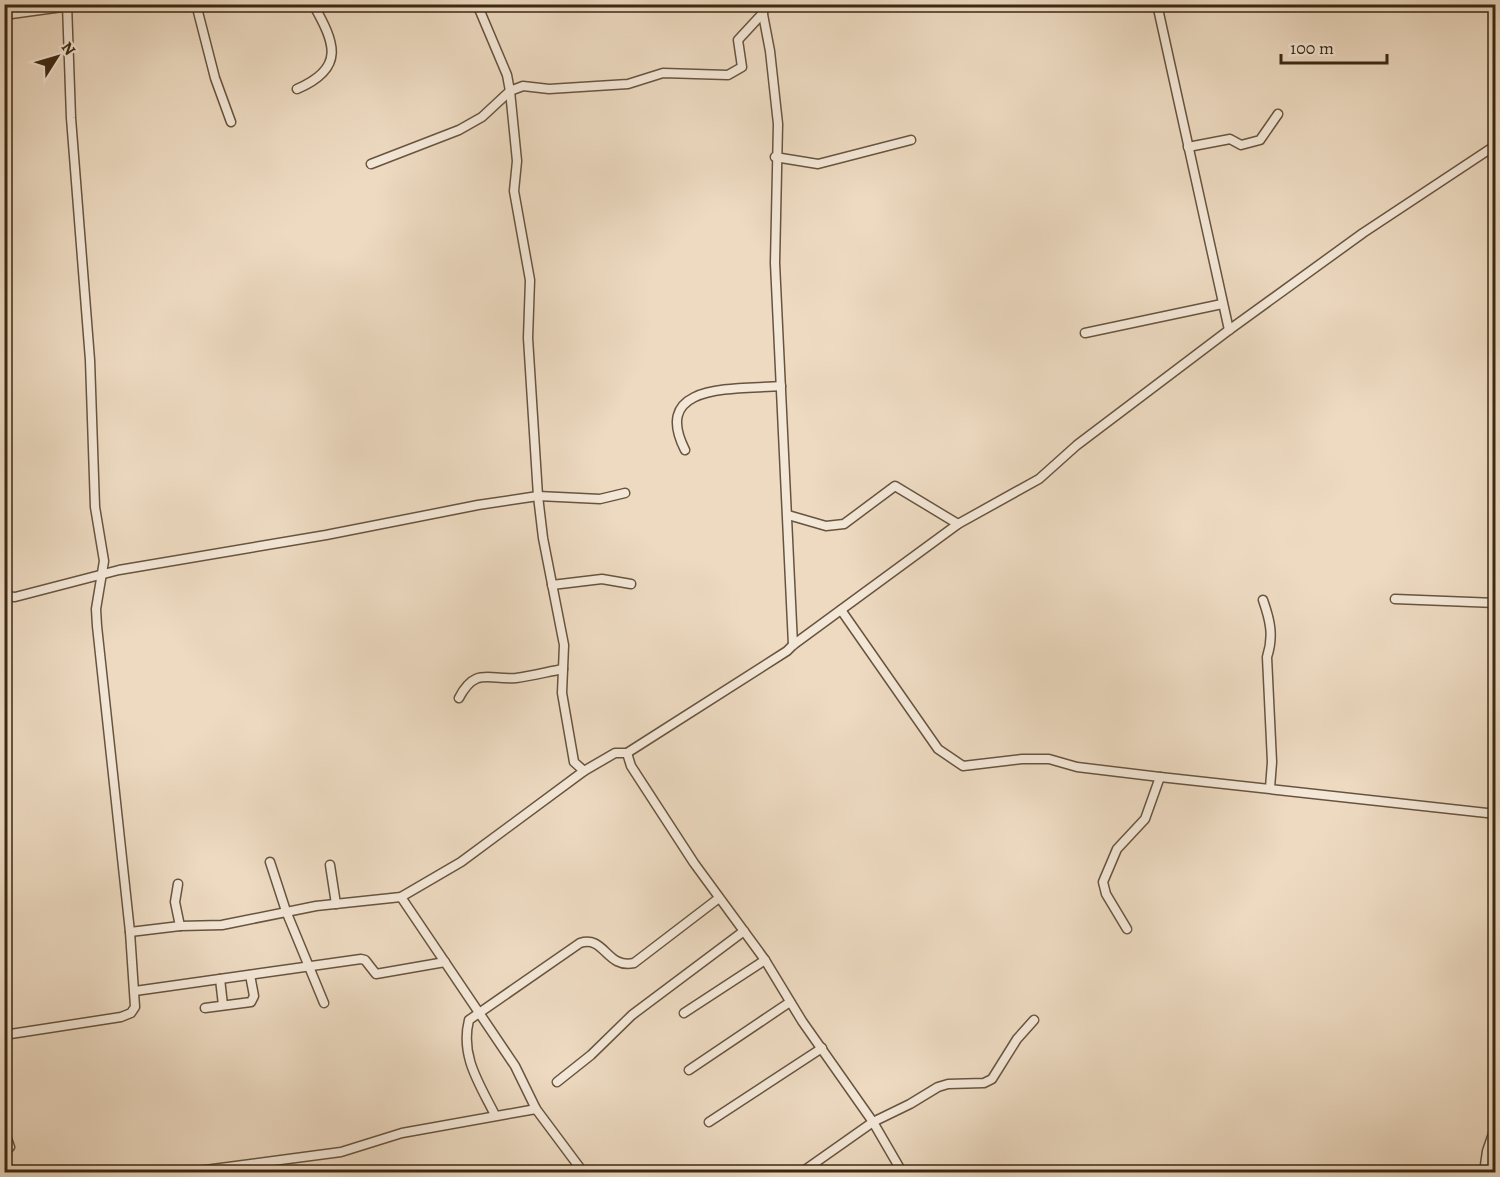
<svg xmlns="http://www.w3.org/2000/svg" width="1500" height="1177" font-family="Alegreya,serif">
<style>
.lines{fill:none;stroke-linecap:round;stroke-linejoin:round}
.minor-casing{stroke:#68543e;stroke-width:11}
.minor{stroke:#f3e7d7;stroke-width:8}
</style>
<rect width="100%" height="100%" fill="#eddac1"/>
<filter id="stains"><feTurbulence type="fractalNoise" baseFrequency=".00333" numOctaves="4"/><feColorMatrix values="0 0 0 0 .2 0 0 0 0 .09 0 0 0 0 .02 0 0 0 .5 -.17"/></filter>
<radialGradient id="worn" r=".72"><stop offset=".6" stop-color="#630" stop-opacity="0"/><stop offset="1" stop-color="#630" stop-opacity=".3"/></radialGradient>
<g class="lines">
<g class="minor-casing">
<g id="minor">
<polyline points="196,4 215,78 231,122"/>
<polyline points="477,4 507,75 510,91 517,161 514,191 530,280 528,338 538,496 543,538 564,645 562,693 574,762 584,771"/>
<polyline points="761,4 770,51 778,124 775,263 793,645"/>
<polyline points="1157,4 1229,330"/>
<polyline points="4,15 84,4"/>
<path d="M297,89C346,68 335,43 313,4"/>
<polyline points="1188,147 1230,139 1241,145 1260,140 1278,114"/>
<polyline points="775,157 818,164 911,140"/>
<polyline points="371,164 459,130 482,117 510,91 523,86 549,89 628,84 663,73 728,75 742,67 738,40 763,13"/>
<polyline points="1085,333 1222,304"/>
<path d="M685,450C650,381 738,390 781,386"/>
<polyline points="788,515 826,526 844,524 895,486 958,524"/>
<polyline points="552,585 602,579 631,584"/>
<polyline points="4,596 15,597 119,570 326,535 478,505 538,496 600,499 625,493"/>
<polyline points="1395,599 1496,603"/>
<path d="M1263,600C1270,620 1274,636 1267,657L1272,762L1270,788"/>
<polyline points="841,610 938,749 963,766 1022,759 1049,759 1077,767 1160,777 1496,814"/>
<path d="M459,698C475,667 488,680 516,678C531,676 547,672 563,669"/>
<polyline points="627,753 631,766 694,863 765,960 802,1021 873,1122 902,1172"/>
<polyline points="270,862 286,911 324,1003"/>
<polyline points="330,865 336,904"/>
<polyline points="178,884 175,902 180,926"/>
<polyline points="401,897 515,1066 536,1109 583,1172"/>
<polyline points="1127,929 1106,894 1103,882 1117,849 1145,819 1160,777"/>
<polyline points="130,932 180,926 222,925 316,906 401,897 461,862 584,771 615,753 627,753 787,651 793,645 958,524 1039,479 1077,445 1229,330 1363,233 1496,145"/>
<polyline points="220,979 223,1005"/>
<polyline points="135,991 361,959 365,960 376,974 445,962"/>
<polyline points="205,1008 251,1002 254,996 250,975"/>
<polyline points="684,1013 765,960"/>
<polyline points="4,1035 121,1017 131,1013 135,1007 130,932 97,626 96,609 104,561 95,507 90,360 71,118 67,4"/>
<polyline points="689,1070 790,1002"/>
<polyline points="557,1082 591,1055 632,1015 744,931"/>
<path d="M495,1115C479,1083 460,1056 469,1020L580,943C605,935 606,969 634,963L719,898"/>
<polyline points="709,1122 822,1048"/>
<polyline points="4,1130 10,1147 4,1154"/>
<polyline points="190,1172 341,1152 402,1133 536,1109"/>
<polyline points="802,1172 873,1122 910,1104 938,1087 948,1084 984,1083 992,1079 1017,1039 1034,1020"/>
<polyline points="1484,1172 1487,1151 1496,1125"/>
</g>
</g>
<use href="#minor" class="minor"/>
</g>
<rect width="1500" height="1177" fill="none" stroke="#eddac1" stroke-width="24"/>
<rect x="6" y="6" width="1488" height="1165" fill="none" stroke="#3b2813" stroke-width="3"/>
<rect x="12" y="12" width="1476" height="1153" fill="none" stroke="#3b2813" stroke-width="1.5"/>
<g transform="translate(57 57) rotate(53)" stroke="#f3e7d7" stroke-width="4.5" paint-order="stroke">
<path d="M0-4.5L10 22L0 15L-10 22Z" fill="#3b2813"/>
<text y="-9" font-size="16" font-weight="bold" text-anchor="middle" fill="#3b2813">N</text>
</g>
<path d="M1281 54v9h106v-9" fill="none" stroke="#3b2813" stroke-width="3"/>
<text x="1290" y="54" font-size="18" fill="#3b2813" stroke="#f3e7d7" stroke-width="4.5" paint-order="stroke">100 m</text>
<rect width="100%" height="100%" filter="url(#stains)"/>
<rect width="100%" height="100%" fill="url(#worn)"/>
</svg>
